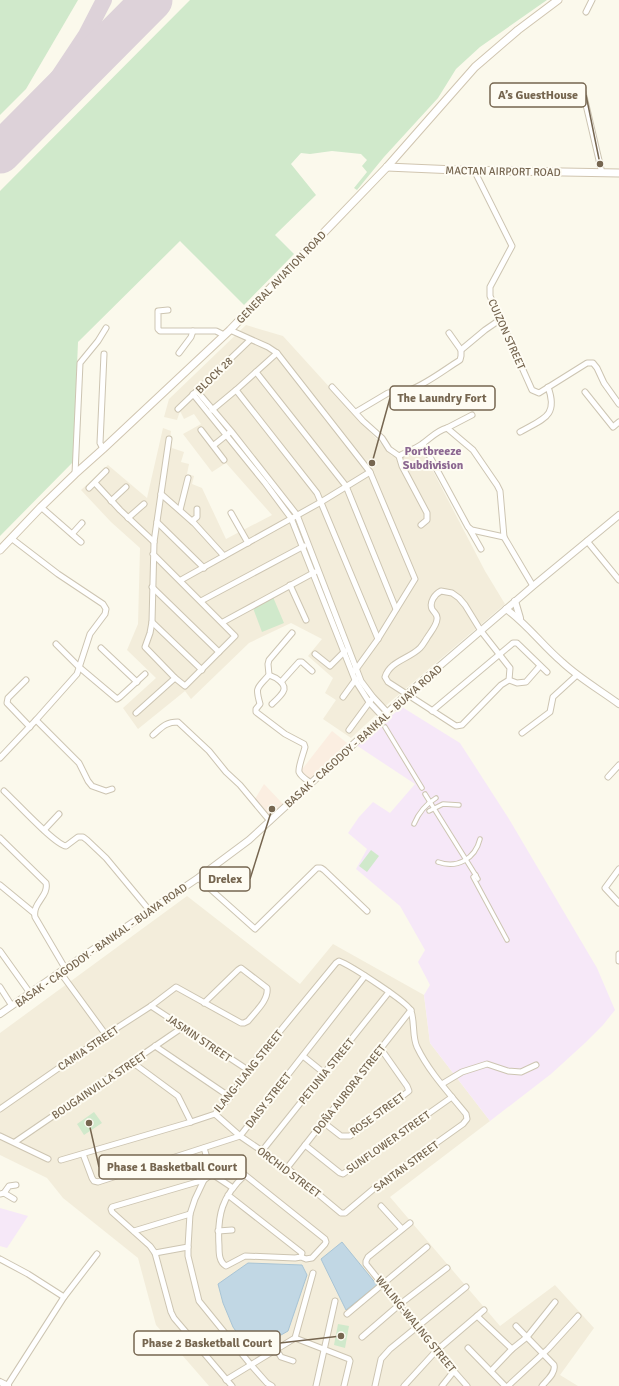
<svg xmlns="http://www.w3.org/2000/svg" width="619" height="1386" font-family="Signika,sans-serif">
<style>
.residential{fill:#f3eddb}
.commercial{fill:#fbeee1}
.education{fill:#f6e8f8}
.green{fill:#d0e9cb}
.water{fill:#c1d7e4;stroke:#a8c4d5}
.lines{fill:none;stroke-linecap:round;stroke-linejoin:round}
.taxiway{stroke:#ddd2d9;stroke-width:16}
.runway{stroke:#ddd2d9;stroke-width:41}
.pedestrian-casing{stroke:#cdc5b2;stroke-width:5.5}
.minor-casing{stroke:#cdc5b2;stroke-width:7}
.tertiary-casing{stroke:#cdc5b2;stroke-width:8}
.secondary-casing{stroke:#d0c5b0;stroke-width:9}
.pedestrian{stroke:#fff;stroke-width:3.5}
.minor{stroke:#fff;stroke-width:5}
.tertiary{stroke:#fff;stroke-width:6}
.secondary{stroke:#fff;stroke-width:7}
.labels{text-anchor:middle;stroke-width:4;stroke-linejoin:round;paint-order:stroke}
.street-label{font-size:11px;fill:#766650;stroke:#fefcf3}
.neighbourhood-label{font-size:12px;font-weight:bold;fill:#8c6891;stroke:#fefcf3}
.leader{fill:none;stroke:#766650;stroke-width:1.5}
.callout-dot{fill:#766650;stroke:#fefcf3;stroke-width:1.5}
.callout{fill:#fefcf3;stroke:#766650;stroke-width:1.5}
.callout-label{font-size:12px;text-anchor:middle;font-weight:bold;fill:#766650}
</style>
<rect width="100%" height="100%" fill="#fbf9ec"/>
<g class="residential">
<polygon points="246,325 283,336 392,456 421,448 485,571 505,604 390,702 351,738 323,719 336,700 325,693 333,678 308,656 322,639 291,623 249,643 191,699 185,691 138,729 123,708 156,678 127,650 138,624 140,548 111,522 81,490 108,465 147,498 163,428 171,431 170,439 172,448 184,452 181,462 189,464 187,474 194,476 192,484 202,488 226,539 272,515 226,463 212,472 183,434 201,424 194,414 184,419 180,411 177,420 164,417 169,399"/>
<polygon points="187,896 300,984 333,944 424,995 430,1043 490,1121 390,1197 500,1326 555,1285 594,1328 560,1375 578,1386 209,1386 156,1325 138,1258 63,1198 47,1178 0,1155 0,1033"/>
</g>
<g class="commercial">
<polygon points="332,731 347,743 310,779 300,772"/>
<polygon points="264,784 283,804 270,816 255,799"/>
</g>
<g class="education">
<polygon points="402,707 460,743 509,819 597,968 615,1010 603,1025 585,1043 551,1074 490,1121 430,1043 424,995 430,985 418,962 425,950 400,906 356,869 367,849 348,833 359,817 373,802 390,813 415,784 356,745"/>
<polygon points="0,1208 28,1216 7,1248 0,1246"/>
</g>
<g class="green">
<polygon points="0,0 78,0 26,89 0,115"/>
<polygon points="190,0 547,0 480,47 456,69 438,98 384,157 357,190 354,188 367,172 362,166 367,160 361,154 332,151 310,154 301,153 291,164 316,195 275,235 294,254 244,305 180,241 78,342 73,462 0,536 0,191"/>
<polygon points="273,597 284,623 262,632 253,608"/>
<polygon points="371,850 379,856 367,872 359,866"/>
<polygon points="94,1112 102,1123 84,1135 77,1124"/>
<polygon points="338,1324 349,1326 345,1348 334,1345"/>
</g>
<g class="water">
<polygon points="342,1242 377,1285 346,1310 321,1259"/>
<polygon points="248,1263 302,1265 307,1275 288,1331 281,1335 275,1332 249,1350 233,1327 223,1303 218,1284"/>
</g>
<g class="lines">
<polyline class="taxiway" points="23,130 86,35 104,0"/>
<polyline class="runway" points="0,153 152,0"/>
<g class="pedestrian-casing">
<g id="pedestrian">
<polyline points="385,727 422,788"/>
<polyline points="425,794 478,879"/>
<polyline points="429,811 443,804 459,805"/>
<path d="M414,824C419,812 426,804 436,798"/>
<path d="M438,862C457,869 475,859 480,839"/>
<polyline points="476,875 473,877 507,940"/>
</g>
</g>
<g class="minor-casing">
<g id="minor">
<polyline points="586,12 592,0"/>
<polyline points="583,92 602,173"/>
<polyline points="474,170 512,246 490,287 490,296 532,390 539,393 587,363 593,363 597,368 604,383 619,404"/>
<polyline points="168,310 158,311 158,329 160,331 216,331 224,335"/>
<polyline points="230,330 268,347 277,353 370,472 415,579 378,639 357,668 353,672"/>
<polyline points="449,333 461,350"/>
<polyline points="179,353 191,337 193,331"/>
<polyline points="256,372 346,486 396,609"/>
<path d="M332,387L363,421L382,438L389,449L399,456C406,452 415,449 422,444C431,438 436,431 447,428L473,450L497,485L500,491L504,537L533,586"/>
<polyline points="236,390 317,493 378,639"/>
<polyline points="197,391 231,431 297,515 361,681 373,697 388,713"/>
<polyline points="585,392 613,427 619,422"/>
<polyline points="193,394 265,483 291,518 355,680 369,702 383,717"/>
<polyline points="178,409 250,340"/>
<polyline points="212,410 236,390 277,353"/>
<path d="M356,412L388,393C395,391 403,393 410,390C428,383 444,370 460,360L461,356V350L485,330L501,319"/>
<polyline points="447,428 472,415"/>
<polyline points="201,430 224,460"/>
<path d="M520,432C542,419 559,417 548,387"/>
<polyline points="423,444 468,527 472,530 504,537"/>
<polyline points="214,445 229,433"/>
<polyline points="103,449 100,443 104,354"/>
<polyline points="399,456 402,466 427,513 427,520 421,525"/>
<polyline points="75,474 80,363 98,341 106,328"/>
<polyline points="95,483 120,510 154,542"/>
<polyline points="89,488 106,471"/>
<polyline points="161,494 194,523 224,556"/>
<polyline points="111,501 126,487"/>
<polyline points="41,507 81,542"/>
<polyline points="180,510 188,478"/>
<polyline points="231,513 248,543"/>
<polyline points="128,518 144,504"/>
<polyline points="192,521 197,517 197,509"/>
<polyline points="157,522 204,568"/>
<polyline points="469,528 481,549"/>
<polyline points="72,534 82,523"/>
<polyline points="587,541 619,580"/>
<polyline points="153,554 235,636 185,686 175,678 145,647 150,633 152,622 154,542 169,439"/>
<polyline points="181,580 321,502 370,472"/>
<polyline points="290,585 306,620"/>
<polyline points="152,587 219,652"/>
<path d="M441,591L452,593L459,598L465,605L481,631L510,668L509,680L501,685L462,725L456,726L388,682L385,677C390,661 409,659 420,648C423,645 425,641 427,638C430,633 437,625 437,619C438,614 434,613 432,609C429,602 435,594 441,591Z"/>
<polyline points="201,601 304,546"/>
<polyline points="152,622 202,670"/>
<polyline points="223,622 315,572"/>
<path d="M292,633L269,660L268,664L269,675C257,689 255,686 260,704L256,709V712L285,734L304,744L305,747C304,752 298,767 299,772C301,777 307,780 311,783"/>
<polyline points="56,644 79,667 117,699 120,697 145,674"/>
<polyline points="101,648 137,682"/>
<polyline points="315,654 330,666 345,651"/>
<path d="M269,675C275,677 288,684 283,692C280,697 275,701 272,704"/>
<polyline points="26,680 8,698 7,703 30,727"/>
<polyline points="509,680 517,683 526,682 540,666"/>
<polyline points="281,682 299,662 302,662 312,671"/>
<polyline points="343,697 356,679"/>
<polyline points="432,711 513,643 517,643 547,672"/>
<polyline points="136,713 175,678"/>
<polyline points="36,720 79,763 88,781 92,786 106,791 112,789"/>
<polyline points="349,730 371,700"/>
<polyline points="522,733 550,712 553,697 577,675"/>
<path d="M153,735C162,727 166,722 178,722L209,751L226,772L240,785L270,821"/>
<polyline points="0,758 36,720 77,674 90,634 105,614 106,609 103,604 58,574 11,538"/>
<polyline points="608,777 619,765"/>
<path d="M4,791C15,801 55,845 66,846L78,837H83L87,840L106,858L150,911"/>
<polyline points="44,830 59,814"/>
<path d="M0,838L46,883C49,896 32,903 35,917L65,968"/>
<polyline points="619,869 605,888 619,903"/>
<polyline points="198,878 255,929 317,868 321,868 324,870 367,911"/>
<polyline points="0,885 34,913"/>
<polyline points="0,951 30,993"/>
<polyline points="619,954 619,961"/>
<polyline points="60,972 106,1035"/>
<polyline points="0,987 12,1006"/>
<polyline points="151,1006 248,1070"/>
<polyline points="155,1046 230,1097"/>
<polyline points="303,1056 324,1073"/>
<polyline points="132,1062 178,1096 191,1122"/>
<polyline points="442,1084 462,1072 487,1064 508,1071 521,1072 536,1065"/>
<path d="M0,1109L106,1035L151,1006L176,987L241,1023H244L248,1021C255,1012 269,1000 267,988L241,968L238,970L204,1003"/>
<polyline points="323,1122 341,1136 350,1136 409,1091 407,1086 381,1049"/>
<polyline points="0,1136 48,1159"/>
<polyline points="15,1142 183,1027"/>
<polyline points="305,1145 340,1173 343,1174 452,1097"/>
<polyline points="204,1148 212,1174 233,1188"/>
<polyline points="262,1151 389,992"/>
<polyline points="83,1154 92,1178 94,1181 98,1182 240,1136 365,976"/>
<path d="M61,1160L191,1122L215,1114L230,1097L248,1070L336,963L339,961C350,965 409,1003 411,1011C415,1023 412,1036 417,1047C429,1072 449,1093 466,1114L467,1119L463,1124L383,1181L345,1213H341L287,1168L240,1136L215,1114"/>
<polyline points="287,1168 411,1010"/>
<polyline points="212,1174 204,1180 112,1207 111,1209 112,1212 150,1246 155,1253 171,1312 174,1318 232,1386"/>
<polyline points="204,1180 195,1199 190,1214 188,1247 188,1256 199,1301 251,1365 267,1383 272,1386"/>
<polyline points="4,1193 14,1199"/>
<polyline points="0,1194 4,1193 9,1186 16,1185"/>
<path d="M228,1195L302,1253L301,1257L295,1258L245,1256L226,1266C219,1262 219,1253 219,1246C217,1215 222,1196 245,1175L325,1239L326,1242L325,1244L312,1258L306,1259L301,1257"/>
<polyline points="381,1206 402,1229"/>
<polyline points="410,1223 368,1257 366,1261 366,1264 436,1351 467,1386"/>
<polyline points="134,1231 190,1214"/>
<polyline points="218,1231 232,1230"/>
<polyline points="155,1253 188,1247"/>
<polyline points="0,1259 28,1274 64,1297"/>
<polyline points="347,1314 427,1247"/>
<polyline points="477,1316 512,1349"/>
<path d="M516,1326L554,1365C556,1373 547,1380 542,1386"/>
<polyline points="362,1337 399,1305 447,1268"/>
<polyline points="295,1338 349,1359 350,1361 344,1386"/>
<polyline points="468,1348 505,1386"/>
<polyline points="276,1349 281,1357 293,1361"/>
<polyline points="491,1371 512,1349 527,1337 555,1302"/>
<polyline points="226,1380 295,1338 313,1273"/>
<polyline points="7,1386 64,1297 97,1254"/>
<polyline points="316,1386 335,1301"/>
<polyline points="375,1386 381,1359 390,1349 466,1287"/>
<polyline points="404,1386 436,1351 484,1310"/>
<polyline points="442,1386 454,1371"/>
<polyline points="508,1386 548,1349 578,1316"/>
</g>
</g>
<g class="tertiary-casing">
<g id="tertiary">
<polyline points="515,601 520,618"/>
<path d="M506,609C527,624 542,645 562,662C579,678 600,690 619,704"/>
<polyline points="0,1014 60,972 198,878 249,840 383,717 407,694 533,586 619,515"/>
<polyline points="0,1382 8,1386"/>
</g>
</g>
<g class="secondary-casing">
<g id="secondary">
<polyline points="387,167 456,170 619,173"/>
<polyline points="0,550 41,507 75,474 103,449 230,330 387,167 475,67 518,30 558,0"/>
</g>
</g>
<use href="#pedestrian" class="pedestrian"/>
<use href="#minor" class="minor"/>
<use href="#tertiary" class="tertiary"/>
<use href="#secondary" class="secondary"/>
</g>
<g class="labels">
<g class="street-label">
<text transform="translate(503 171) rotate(1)" y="4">MACTAN AIRPORT ROAD</text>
<text transform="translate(281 277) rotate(-46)" y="4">GENERAL AVIATION ROAD</text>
<text transform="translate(507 334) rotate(66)" y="4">CUIZON STREET</text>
<text transform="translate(214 375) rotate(-44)" y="4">BLOCK 28</text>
<text transform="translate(363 736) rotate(-42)" y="4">BASAK - CAGODOY - BANKAL - BUAYA ROAD</text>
<text transform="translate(101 945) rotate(-35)" y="4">BASAK - CAGODOY - BANKAL - BUAYA ROAD</text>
<text transform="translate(199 1038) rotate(34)" y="4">JASMIN STREET</text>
<text transform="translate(88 1048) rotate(-34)" y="4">CAMIA STREET</text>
<text transform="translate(248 1071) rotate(-51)" y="4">ILANG-ILANG STREET</text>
<text transform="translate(326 1071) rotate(-51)" y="4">PETUNIA STREET</text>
<text transform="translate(99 1085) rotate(-34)" y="4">BOUGAINVILLA STREET</text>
<text transform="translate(349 1089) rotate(-52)" y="4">DOÑA AURORA STREET</text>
<text transform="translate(268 1100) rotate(-52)" y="4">DAISY STREET</text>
<text transform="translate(377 1114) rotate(-36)" y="4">ROSE STREET</text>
<text transform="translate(388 1142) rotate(-35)" y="4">SUNFLOWER STREET</text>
<text transform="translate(406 1166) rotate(-36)" y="4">SANTAN STREET</text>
<text transform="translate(289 1172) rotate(37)" y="4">ORCHID STREET</text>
<text transform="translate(416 1324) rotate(51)" y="4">WALING-WALING STREET</text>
</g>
<g class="neighbourhood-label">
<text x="433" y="455">Portbreeze<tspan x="433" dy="14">Subdivision</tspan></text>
</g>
</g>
<path class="leader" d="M600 164L586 95M372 463L390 398M272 809L250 879M89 1123L99 1167M341 1336L280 1343"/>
<g class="callout-dot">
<circle cx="600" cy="164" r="4"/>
<circle cx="372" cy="463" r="4"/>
<circle cx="272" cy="809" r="4"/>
<circle cx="89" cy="1123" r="4"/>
<circle cx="341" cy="1336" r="4"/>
</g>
<g class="callout">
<rect x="490" y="83" width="96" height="24" rx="4"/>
<rect x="390" y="386" width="105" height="24" rx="4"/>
<rect x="200" y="867" width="50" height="24" rx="4"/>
<rect x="99" y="1155" width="147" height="24" rx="4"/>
<rect x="134" y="1331" width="146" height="24" rx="4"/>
</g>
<g class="callout-label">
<text x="538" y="99">A’s GuestHouse</text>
<text x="442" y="402">The Laundry Fort</text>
<text x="225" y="883">Drelex</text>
<text x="172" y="1171">Phase 1 Basketball Court</text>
<text x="207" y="1347">Phase 2 Basketball Court</text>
</g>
</svg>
